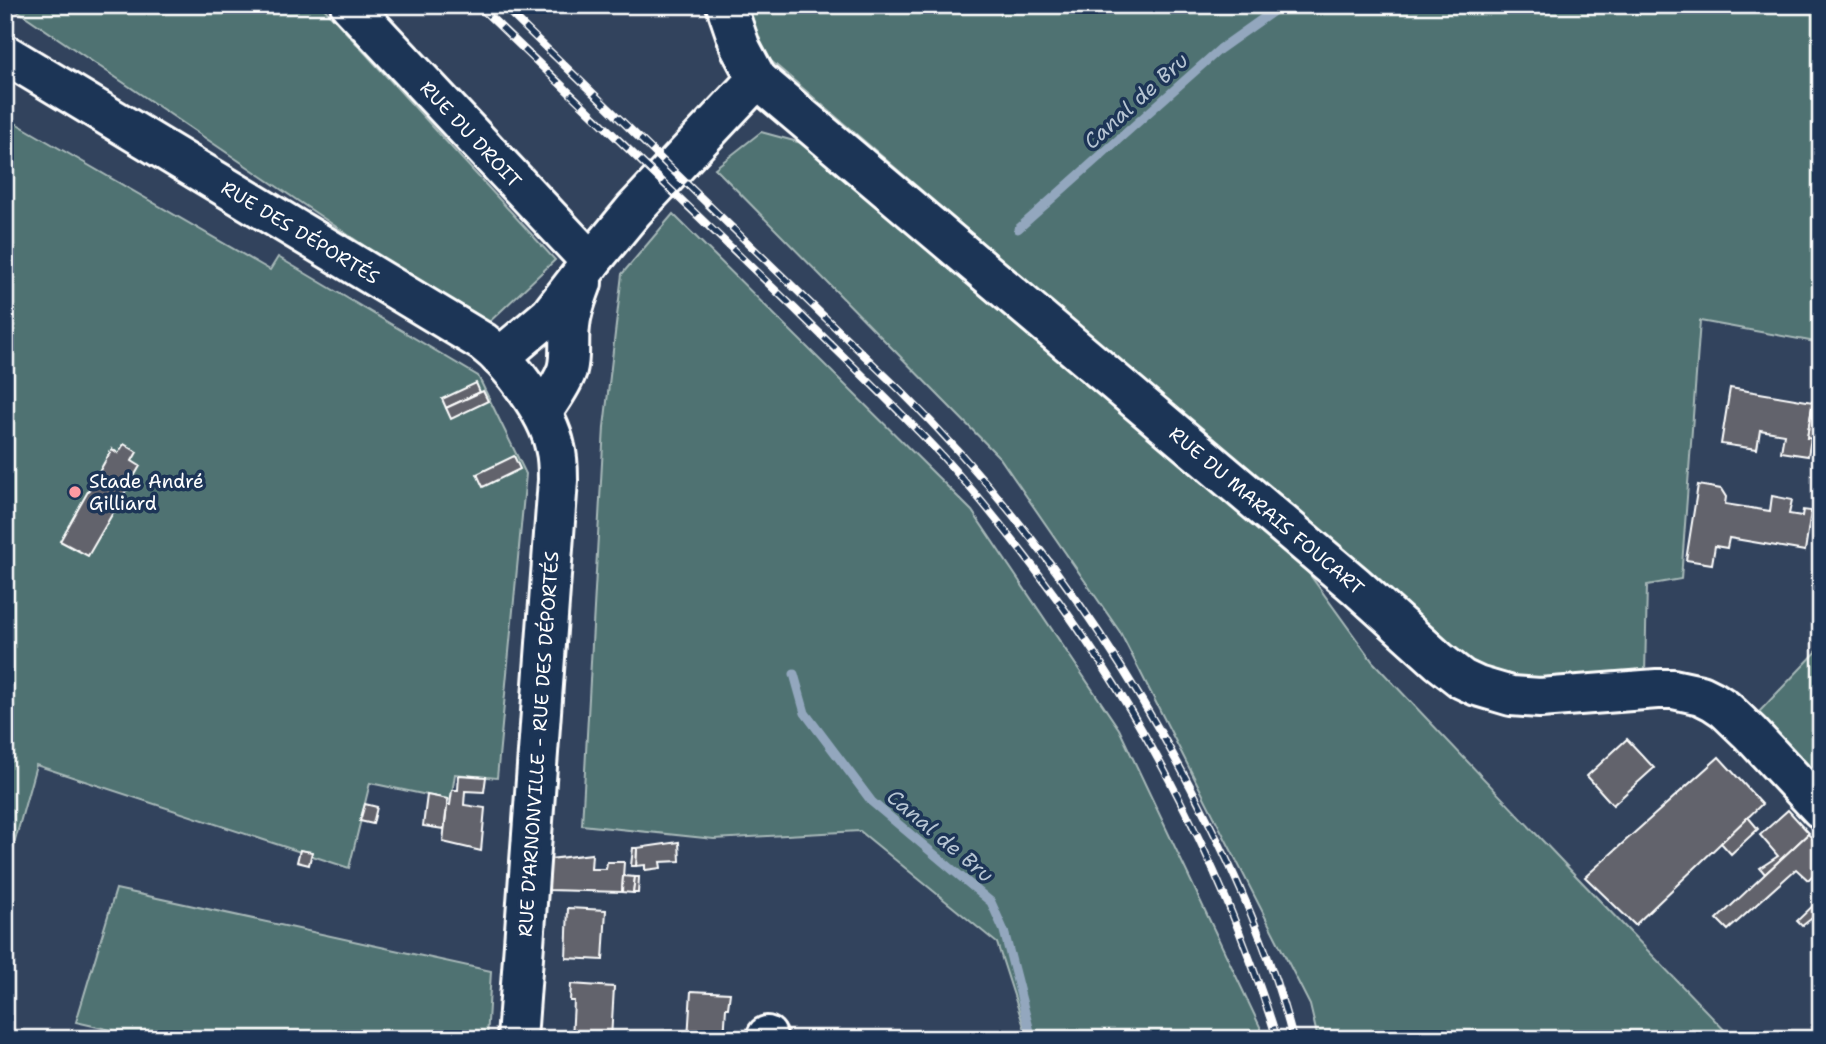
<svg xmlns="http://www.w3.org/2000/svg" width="1826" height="1044" font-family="'Shantell Sans',sans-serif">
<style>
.green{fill:#4f7272;stroke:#a7b8b8;stroke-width:2}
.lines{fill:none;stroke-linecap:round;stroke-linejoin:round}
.stream{stroke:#93a7be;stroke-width:9}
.building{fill:#62646c;stroke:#fff;stroke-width:2}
.minor-casing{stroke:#fff;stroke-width:44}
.minor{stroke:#1d3557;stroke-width:38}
.rail-casing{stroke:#fff;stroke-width:8}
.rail{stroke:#1d3557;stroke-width:5;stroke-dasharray:16;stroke-linecap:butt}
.poi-dot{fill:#ff9aa2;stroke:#1d3557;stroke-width:2.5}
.labels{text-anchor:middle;stroke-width:7;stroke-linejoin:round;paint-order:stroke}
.street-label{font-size:19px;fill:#fff;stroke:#1d3557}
.poi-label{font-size:19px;fill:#fff;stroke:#1d3557;text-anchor:start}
.water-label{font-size:21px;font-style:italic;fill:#b7c5d3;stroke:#1d3557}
</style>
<rect width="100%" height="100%" fill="#32435d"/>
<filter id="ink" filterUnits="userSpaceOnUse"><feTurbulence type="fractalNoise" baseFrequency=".0143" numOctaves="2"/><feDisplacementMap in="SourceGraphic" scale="14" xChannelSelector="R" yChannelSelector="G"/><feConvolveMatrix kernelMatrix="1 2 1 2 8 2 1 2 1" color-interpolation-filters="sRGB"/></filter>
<g filter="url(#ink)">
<g class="green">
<polygon points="9,5 321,5 555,260 484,327"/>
<polygon points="742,5 1821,5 1821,343 1700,321 1681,579 1647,585 1645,674 1543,682 1478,669 770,60 746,18"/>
<polygon points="5,117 270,270 278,257 478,376 526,474 497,778 455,774 451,800 370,783 349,868 36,765 5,877"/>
<polygon points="761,132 805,144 1302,564 1373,662 1578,878 1733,1039 1318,1039 1310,1005 1120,632 1000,458 715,168"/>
<polygon points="673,214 972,511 1119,729 1263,1033 1264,1039 1028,1039 997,943 860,831 714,839 582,825 604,427 622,274"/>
<polygon points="1821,647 1821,781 1758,713"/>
<polygon points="116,889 491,971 487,1039 150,1039 76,1022"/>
</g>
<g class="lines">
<g class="stream">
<polyline points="1018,229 1220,49 1282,5"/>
<polyline points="794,674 805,713 872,802 991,902 1004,931 1032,1039"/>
</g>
</g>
<g class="building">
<polygon points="476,383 480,392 446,408 442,399"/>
<polygon points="1730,388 1813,402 1807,438 1811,438 1808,456 1781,452 1784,434 1760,430 1757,449 1721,444"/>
<polygon points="483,391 488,401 451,419 446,408"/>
<polygon points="1812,407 1821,408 1821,440 1807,438"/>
<polygon points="124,444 137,452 132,461 140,466 88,556 60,541 112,449 118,453"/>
<polygon points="514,456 520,469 483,487 477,474"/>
<polygon points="1698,485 1721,489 1726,497 1725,504 1770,511 1772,496 1792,500 1789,514 1802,516 1803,510 1811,511 1805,551 1729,538 1727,548 1715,546 1712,564 1686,560"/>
<polygon points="1627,739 1654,768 1613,805 1587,776"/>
<polygon points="1719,757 1762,804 1635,925 1585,877"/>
<polygon points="459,775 486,777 484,792 465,791 464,805 485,808 481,851 443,842 447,805 450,805 452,790 458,790"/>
<polygon points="427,795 448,799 444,829 423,826"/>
<polygon points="365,804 377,807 373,824 360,821"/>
<polygon points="1788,810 1809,833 1765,874 1760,868 1778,856 1760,835"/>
<polygon points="1748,817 1758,829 1731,854 1721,843"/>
<polygon points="1808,834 1821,847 1821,867 1808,880 1796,869 1728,930 1717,919"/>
<polygon points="679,842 680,861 660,862 661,868 645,870 645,865 636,866 637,848"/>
<polygon points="633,848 637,848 636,866 631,866"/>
<polygon points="300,850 312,852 309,865 297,862"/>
<polygon points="592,854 591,869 606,869 607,862 624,862 622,892 548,890 550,859"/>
<polygon points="623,876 635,877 633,893 622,892"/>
<polygon points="635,877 639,877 638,893 633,893"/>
<polygon points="1821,898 1821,911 1802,926 1797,921"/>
<polygon points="568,908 606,910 603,960 566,958"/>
<polygon points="571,984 614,987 611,1039 572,1039 574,1001 570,1001"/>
<polygon points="691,991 730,993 728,1008 726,1008 724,1039 688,1039"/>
</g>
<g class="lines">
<g class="minor-casing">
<g id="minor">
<path id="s1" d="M350,5L591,262"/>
<path id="s2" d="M5,54L483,342C511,363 548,413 555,447C558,458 558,469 558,480L517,1039"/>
<path id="s3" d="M757,79L1356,586L1439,661L1462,679L1477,686L1511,696L1540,698L1657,689H1673L1701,695L1713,701L1725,709L1750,733L1821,809"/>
<polyline points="500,357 550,315 591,262 634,210 757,79 741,49 726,5"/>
<path d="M542,413C550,400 562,385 567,370C571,356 568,341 570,326C571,311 577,297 582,283"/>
<polyline points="767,1039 767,1036"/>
</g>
</g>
<use href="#minor" class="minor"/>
<g class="rail-casing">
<g id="rail">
<path d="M478,5C583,107 690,207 795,309C836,350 878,389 918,431C954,467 987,507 1018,547C1133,693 1222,861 1277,1039"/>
<path d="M502,5L901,391C1027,516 1129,663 1208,821C1243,890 1274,965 1293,1039"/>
</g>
</g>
<use href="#rail" class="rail"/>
</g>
</g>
<circle class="poi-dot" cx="75" cy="492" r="7"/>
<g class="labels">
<g class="street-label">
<text dy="7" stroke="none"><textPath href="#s1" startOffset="177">RUE DU DROIT</textPath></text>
<text dy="7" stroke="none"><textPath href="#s2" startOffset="345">RUE DES DÉPORTÉS</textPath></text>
<text dy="7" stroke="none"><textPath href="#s3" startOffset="668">RUE DU MARAIS FOUCART</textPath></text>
<text transform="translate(538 744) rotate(-86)" y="7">RUE D'ARNONVILLE - RUE DES DÉPORTÉS</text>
</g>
<g class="poi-label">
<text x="89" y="488">Stade André<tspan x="89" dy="22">Gilliard</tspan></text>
</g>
<g class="water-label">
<text transform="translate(1136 101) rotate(-42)" y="7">Canal de Bru</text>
<text transform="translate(940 836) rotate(40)" y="7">Canal de Bru</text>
</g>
</g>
<rect width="1826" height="1044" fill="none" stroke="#1d3557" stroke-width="28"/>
<rect x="14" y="14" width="1798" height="1016" fill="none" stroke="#fff" stroke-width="2.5" filter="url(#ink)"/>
</svg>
